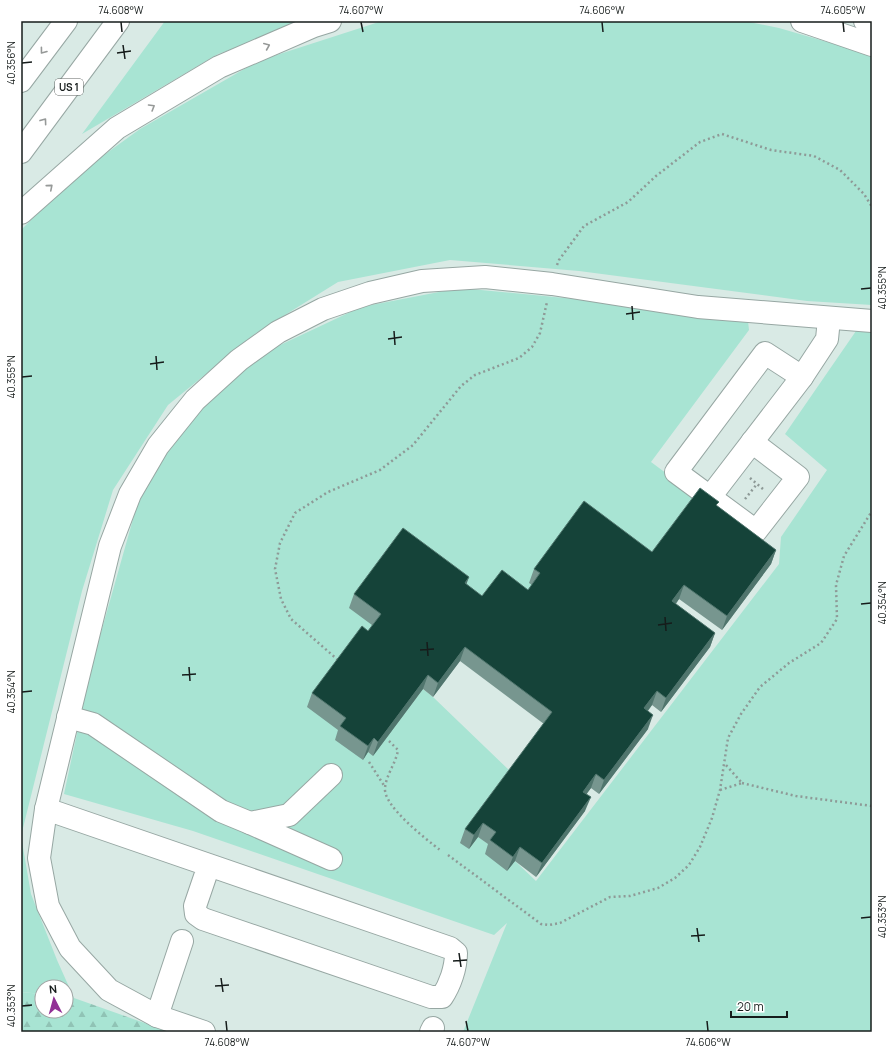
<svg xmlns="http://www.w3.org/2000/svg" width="893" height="1053" font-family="Manrope,sans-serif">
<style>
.green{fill:#a8e4d3}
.forest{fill:url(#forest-firs)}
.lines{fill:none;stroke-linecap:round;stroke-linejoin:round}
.minor-casing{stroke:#97a7a3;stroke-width:24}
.highway-casing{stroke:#97a7a3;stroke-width:24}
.path{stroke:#8e9a97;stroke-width:2.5;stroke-dasharray:2 3;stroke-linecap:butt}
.minor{stroke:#fff;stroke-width:22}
.highway{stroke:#fff;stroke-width:22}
.wall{fill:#77968f}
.shaded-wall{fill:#50756d}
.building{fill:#154339;stroke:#50756d}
.oneway{stroke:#969998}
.ticks{fill:none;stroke:#161c1b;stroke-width:1.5}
.labels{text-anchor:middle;stroke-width:4;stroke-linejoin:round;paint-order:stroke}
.shield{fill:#fff;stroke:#5c605f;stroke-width:1}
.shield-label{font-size:10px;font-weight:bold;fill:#161c1b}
.neatline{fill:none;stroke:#161c1b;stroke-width:1.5}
.ticks-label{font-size:10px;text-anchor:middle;fill:#161c1b}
</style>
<defs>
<pattern id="forest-firs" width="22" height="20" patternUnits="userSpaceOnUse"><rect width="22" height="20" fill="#a8e4d3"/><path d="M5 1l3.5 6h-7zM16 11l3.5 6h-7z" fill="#90c3b5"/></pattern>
</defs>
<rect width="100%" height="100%" fill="#d9eae5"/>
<g class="green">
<polygon points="165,21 315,21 218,54 82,134"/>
<polygon points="382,21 744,21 779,28 872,55 872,305 807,301 579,271 450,260 338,282 256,333 168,405 113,490 82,591 21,836 31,894 57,960 74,998 66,997 66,987 42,987 42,994 21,992 21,230 75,176 140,129 258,61"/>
<polygon points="460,288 585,300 748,321 749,330 651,462 690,491 695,502 647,566 535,587 477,610 376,628 368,752 373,755 423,689 433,697 512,773 469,849 478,837 515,861 536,881 779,564 781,537 827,470 785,434 856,331 872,332 872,1032 463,1032 507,923 494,935 193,831 64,794 91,668 137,505 175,434 261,354 361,307"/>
</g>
<polygon class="forest" points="21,992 42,994 42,1011 66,1011 66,997 74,998 170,1032 21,1032"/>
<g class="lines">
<g class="minor-casing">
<g id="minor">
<polyline points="865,21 872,25"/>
<polyline points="752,442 798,477 756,531 676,472 765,353 802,377"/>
<polyline points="710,497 802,377 827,339 829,319"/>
<polyline points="68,717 93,724 221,811 250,823 289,815 331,775"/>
<path d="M46,809L450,948L456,953C456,968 450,985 442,997H431L203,919L196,914L195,906L209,865"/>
<polyline points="250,823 331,859"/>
<polyline points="157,1016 182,941"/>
<polyline points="204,1032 157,1016 109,990 70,948 48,906 39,858 46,809 110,546 130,494 158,446 195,400 239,360 278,332 323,309 370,293 422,281 485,277 552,284 698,307 872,321"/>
<polyline points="431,1032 433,1028"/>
</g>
</g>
<g class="highway-casing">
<g id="highway">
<polyline points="802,21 872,45"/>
<polyline points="21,81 66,21"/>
<polyline points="21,152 118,21"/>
<polyline points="21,213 117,128 219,67 314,26 330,21"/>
</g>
</g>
<g class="path">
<polyline points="557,265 559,260 584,226 628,202 656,176 700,142 722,134 771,150 814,156 840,170 864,194 872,207"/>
<polyline points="750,478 763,489"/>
<polyline points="745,499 757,484"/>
<polyline points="338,660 291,619 281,599 275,569 280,543 295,513 328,492 380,470 413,445 461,386 475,375 519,358 532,347 540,333 547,302"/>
<path d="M389,741L398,750C396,763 386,775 385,788C383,806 426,839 440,850"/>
<polyline points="369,762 385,787"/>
<polyline points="742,783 796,796 872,806"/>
<polyline points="720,790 742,783 725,764"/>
<polyline points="448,855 541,924 549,925 560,923 610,897 630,896 658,888 675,878 689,865 700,847 712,818 720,790 728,738 741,714 760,687 789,663 821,643 837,619 836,585 844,556 872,511"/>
</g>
<use href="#minor" class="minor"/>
<use href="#highway" class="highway"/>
</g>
<polygon class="wall" points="717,506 776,550 771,564 722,630 679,599 676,604 715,633 710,647 661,712 652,705 648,711 648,729 599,794 591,788 586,794 585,811 536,877 515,861 507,871 485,854 488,844 478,837 469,849 460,843 465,829 544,724 460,661 433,697 423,689 373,756 368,752 363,760 335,740 338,730 307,707 312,693 368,631 372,625 349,608 354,594 466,585 482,596 528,590 532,585 529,583 534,569 652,552"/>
<g class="shaded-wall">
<polygon points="776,550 771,564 722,630 727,616"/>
<polygon points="469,577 464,591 465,583"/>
<polygon points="684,585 679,599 667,615 672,601"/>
<polygon points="715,633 710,647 661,712 666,698"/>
<polygon points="465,647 460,661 433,697 438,683"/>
<polygon points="428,675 423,689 373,756 378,742"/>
<polygon points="657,691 652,705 639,722 644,708"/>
<polygon points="653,715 648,729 599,794 604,780"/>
<polygon points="374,738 368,752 363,760 368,746"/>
<polygon points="596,774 591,788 578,806 583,792"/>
<polygon points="591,797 585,811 536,877 542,863"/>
<polygon points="483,823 478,837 469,849 474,835"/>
<polygon points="520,847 515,861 507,871 513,857"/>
</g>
<polygon class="building" points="700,488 719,502 716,505 776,550 727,616 684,585 672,601 715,633 666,698 657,691 644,708 653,715 604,780 596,774 583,792 591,797 542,863 520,847 513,857 490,840 496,832 483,823 474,835 465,829 552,712 465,647 438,683 428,675 378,742 374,738 368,746 340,726 346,718 312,693 362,626 368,631 381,614 354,594 403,528 469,577 465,583 482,596 502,570 528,590 540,573 534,569 584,501 652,552"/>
<defs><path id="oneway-chevron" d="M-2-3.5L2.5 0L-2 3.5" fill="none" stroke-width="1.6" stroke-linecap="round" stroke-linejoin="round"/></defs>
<g class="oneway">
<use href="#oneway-chevron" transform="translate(267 46) rotate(-23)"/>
<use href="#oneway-chevron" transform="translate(43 51) rotate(127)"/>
<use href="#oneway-chevron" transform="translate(152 107) rotate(-31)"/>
<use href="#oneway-chevron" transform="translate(44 121) rotate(-54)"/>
<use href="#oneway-chevron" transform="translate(50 187) rotate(-41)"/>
</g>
<path class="ticks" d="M121,22L122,32M361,22L363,32M602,22L603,32M843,22L844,32M123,45L125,59M117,53L131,51M22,63L32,62M861,289L871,288M632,306L633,320M626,314L640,312M394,331L395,345M388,339L402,337M156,356L157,370M150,364L164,362M22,377L32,376M861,604L871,603M665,617L666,631M658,625L672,623M427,642L428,656M420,650L434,649M189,667L190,681M182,675L196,674M22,692L32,691M861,918L871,917M697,928L699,942M691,936L705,935M459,953L461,967M453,961L467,960M221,978L223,992M215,986L229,985M22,1006L32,1005M226,1021L227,1031M466,1021L468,1031M707,1021L708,1031"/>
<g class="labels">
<rect class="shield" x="55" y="79" width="28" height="16" rx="3"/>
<g class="shield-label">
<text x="69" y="91">US 1</text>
</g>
</g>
<rect width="893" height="1053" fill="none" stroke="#ffffff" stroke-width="44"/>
<g transform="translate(54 999) rotate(354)"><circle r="19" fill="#ffffff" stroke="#a2a4a4"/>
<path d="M0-3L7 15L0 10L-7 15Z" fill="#923096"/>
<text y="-6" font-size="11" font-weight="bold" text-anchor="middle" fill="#161c1b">N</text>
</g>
<path d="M731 1011v6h56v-6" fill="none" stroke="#161c1b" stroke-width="2"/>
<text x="737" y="1011" font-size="12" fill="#161c1b" stroke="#ffffff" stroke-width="3" paint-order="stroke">20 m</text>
<rect x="22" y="22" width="849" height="1009" class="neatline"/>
<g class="ticks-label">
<text x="121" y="14">74.608°W</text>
<text x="361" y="14">74.607°W</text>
<text x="602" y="14">74.606°W</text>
<text x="843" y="14">74.605°W</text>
<text transform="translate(11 63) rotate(-90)" y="4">40.356°N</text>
<text transform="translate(882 288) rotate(-90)" y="4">40.355°N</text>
<text transform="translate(11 377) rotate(-90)" y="4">40.355°N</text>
<text transform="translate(882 603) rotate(-90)" y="4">40.354°N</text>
<text transform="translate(11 692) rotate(-90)" y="4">40.354°N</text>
<text transform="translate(882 917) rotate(-90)" y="4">40.353°N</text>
<text transform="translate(11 1006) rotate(-90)" y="4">40.353°N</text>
<text x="227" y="1046">74.608°W</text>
<text x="468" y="1046">74.607°W</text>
<text x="708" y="1046">74.606°W</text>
</g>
</svg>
